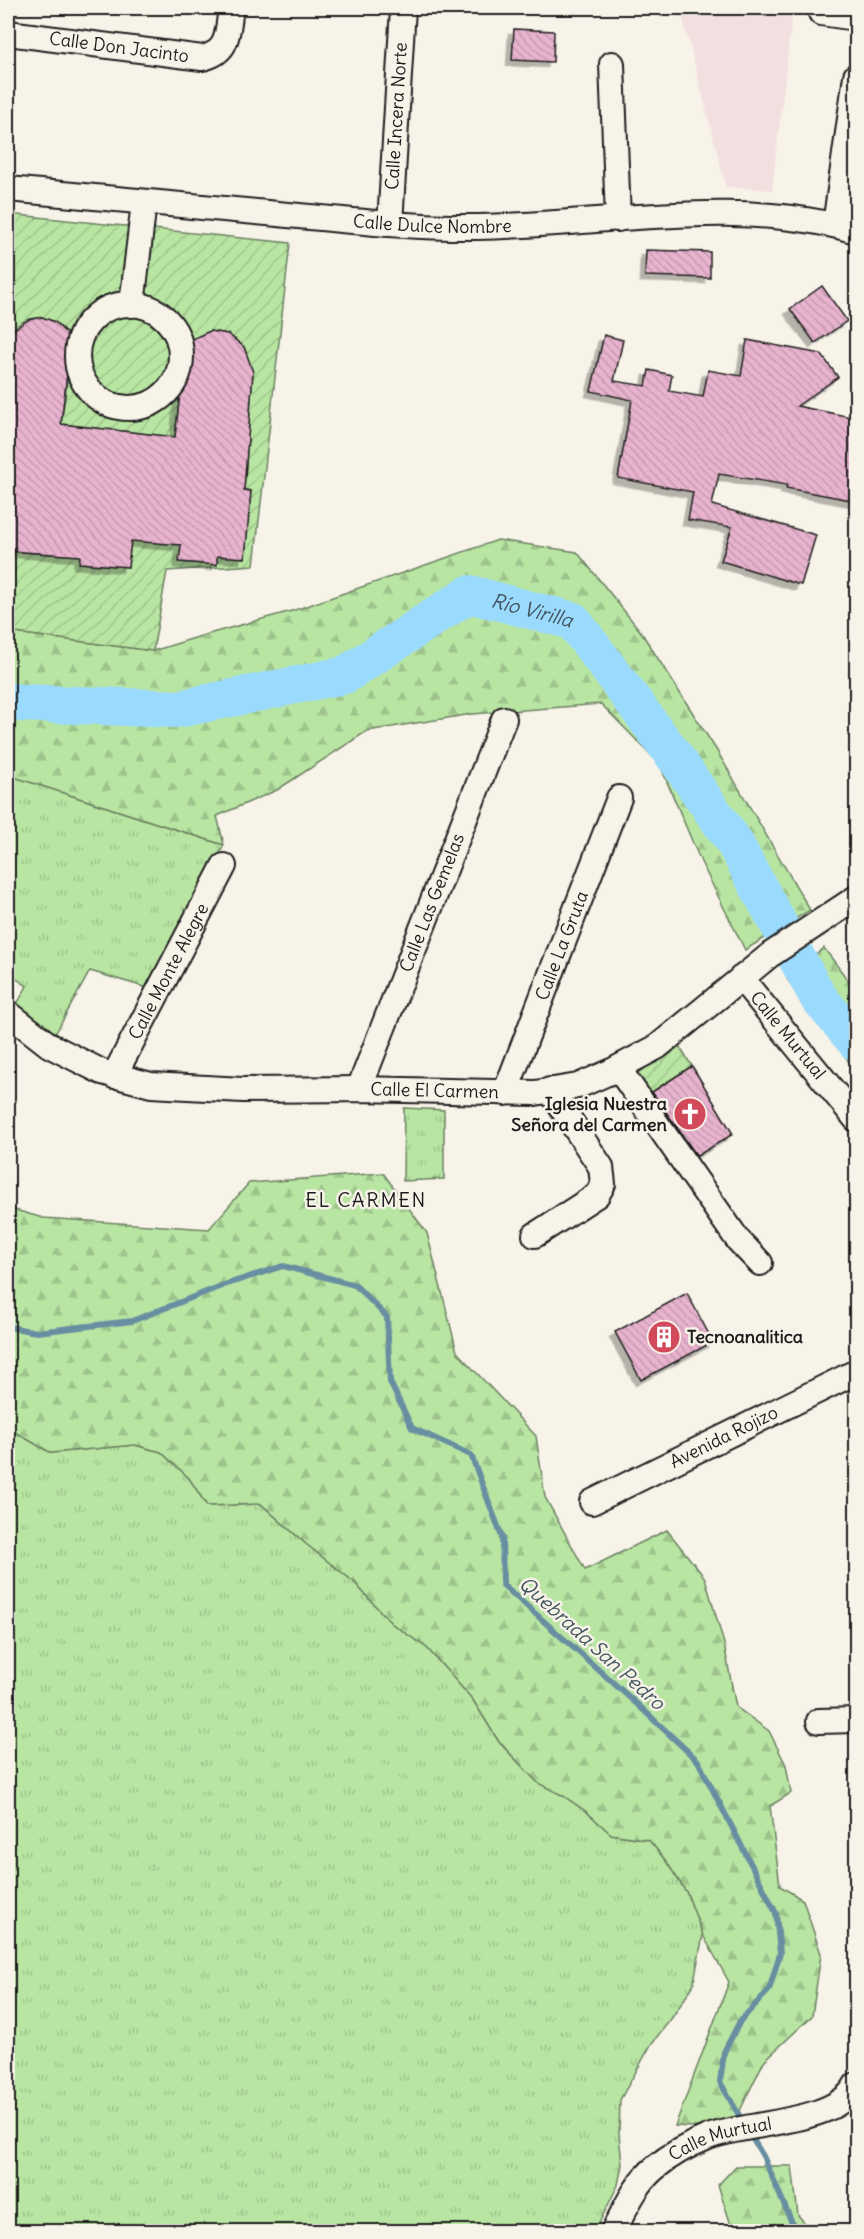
<svg xmlns="http://www.w3.org/2000/svg" width="864" height="2239" font-family="Delius,sans-serif">
<style>
.built{fill:#f2e0e0}
.grass{fill:url(#grass-tufts);stroke:#6a8060;stroke-width:1.5}
.forest{fill:url(#forest-firs);stroke:#6a8060;stroke-width:1.5}
.garden{fill:url(#garden-furrows);stroke:#6a8060;stroke-width:1.5}
.lines{fill:none;stroke-linecap:round;stroke-linejoin:round}
.stream{stroke:#688ea2;stroke-width:6}
.river{stroke:#9adafc;stroke-width:38}
.building{fill:url(#building-back-hatch);stroke:#1c1c1c;stroke-width:1.5;filter:url(#shadow)}
.minor-casing{stroke:#1c1c1c;stroke-width:28}
.minor{stroke:#f7f3e8;stroke-width:24}
.labels{text-anchor:middle;stroke-width:5;stroke-linejoin:round;paint-order:stroke}
.street-label{font-size:18px;fill:#1c1c1c;stroke:#f7f3e8}
.poi-label{font-size:18px;font-weight:bold;fill:#1c1c1c;stroke:#f7f3e8;text-anchor:end}
.water-label{font-size:20px;font-style:italic;fill:#42555f;stroke:#f7f3e8}
.neighbourhood-label{font-size:20px;letter-spacing:1.5px;fill:#1c1c1c;stroke:#f7f3e8}
</style>
<defs>
<pattern id="grass-tufts" width="24" height="20" patternUnits="userSpaceOnUse" patternTransform="scale(1.5)"><rect width="24" height="20" fill="#b9e5a3"/><path d="M3 7l-1-3M5 7V3M7 7l1-3M15 17l-1-3M17 17v-4M19 17l1-3" fill="none" stroke="#9ec48c"/></pattern>
<pattern id="forest-firs" width="22" height="20" patternUnits="userSpaceOnUse" patternTransform="scale(1.5)"><rect width="22" height="20" fill="#b9e5a3"/><path d="M5 1l3.5 6h-7zM16 11l3.5 6h-7z" fill="#9ec48c"/></pattern>
<pattern id="garden-furrows" width="10" height="10" patternUnits="userSpaceOnUse" patternTransform="scale(1.5)"><rect width="10" height="10" fill="#b9e5a3"/><path d="M-1 1l2-2M0 10L10 0M9 11l2-2" fill="none" stroke="#9ec48c"/></pattern>
<pattern id="building-back-hatch" width="6" height="6" patternUnits="userSpaceOnUse" patternTransform="scale(1.5)"><rect width="6" height="6" fill="#e8b3ce"/><path d="M-1 5l2 2M0 0l6 6M5-1l2 2" fill="none" stroke="#c699b0"/></pattern>
<filter id="shadow"><feDropShadow dx="-5.5" dy="5.5" stdDeviation="0" flood-color="#0004"/></filter>
</defs>
<rect width="100%" height="100%" fill="#f7f3e8"/>
<filter id="ink" filterUnits="userSpaceOnUse"><feTurbulence type="fractalNoise" baseFrequency=".0167" numOctaves="2"/><feDisplacementMap in="SourceGraphic" scale="12" xChannelSelector="R" yChannelSelector="G"/><feConvolveMatrix kernelMatrix="1 2 1 2 8 2 1 2 1" color-interpolation-filters="sRGB"/></filter>
<g filter="url(#ink)">
<polygon class="built" points="680,8 793,8 772,190 726,187"/>
<g class="grass">
<polygon points="8,775 224,845 151,989 90,971 54,1036 15,1008 27,986 8,973"/>
<polygon points="404,1108 444,1110 444,1179 403,1181"/>
<polygon points="8,1428 51,1453 135,1445 161,1452 189,1478 207,1506 261,1504 306,1544 354,1582 391,1623 427,1648 473,1700 499,1742 538,1783 562,1795 587,1812 611,1834 649,1840 666,1861 687,1893 703,1935 693,1986 671,2019 652,2043 620,2100 619,2134 622,2165 618,2185 595,2231 8,2232"/>
</g>
<g class="forest">
<polygon points="498,540 577,552 641,632 717,751 810,910 745,950 701,862 659,763 601,704 472,714 367,731 277,790 217,816 224,845 8,775 8,632 153,651 201,636 295,610"/>
<polygon points="824,948 856,991 856,1071 787,979"/>
<polygon points="383,1173 427,1233 457,1352 536,1436 545,1497 585,1570 667,1530 705,1578 724,1644 736,1707 769,1731 786,1765 791,1793 770,1806 780,1886 803,1900 821,1954 812,2016 764,2061 731,2129 675,2126 729,1982 703,1935 687,1893 666,1861 649,1840 611,1834 587,1812 562,1795 538,1783 499,1742 473,1700 427,1648 391,1623 354,1582 306,1544 261,1504 207,1506 189,1478 161,1452 135,1445 51,1453 8,1428 8,1208 43,1218 209,1229 249,1183"/>
<polygon points="736,2166 792,2166 798,2215 811,2231 733,2231 718,2185"/>
</g>
<g class="garden">
<path d="M8,214L290,243L254,565L167,571L153,651L8,632V551L52,554L85,499L80,563L128,567L132,517L181,545L180,562L216,565L217,556L245,558L251,491L244,490L253,372L244,347L228,334L210,331L192,339L185,350L175,437L61,424C64,402 74,354 66,335C57,314 23,312 12,332C8,339 8,347 8,355Z"/>
<polygon points="677,1043 692,1066 647,1095 632,1072"/>
</g>
<g class="lines">
<g class="stream">
<polyline points="8,1327 37,1332 132,1321 224,1285 283,1266 355,1285 387,1317 390,1382 412,1428 471,1455 502,1537 503,1585 637,1704 698,1761 776,1913 780,1953 769,1990 740,2021 724,2052 720,2082 743,2122"/>
<polyline points="749,2133 763,2156 796,2232"/>
</g>
<path class="river" id="s1" d="M8,701L20,703L178,709L345,675L469,594L573,621L675,757L734,842L818,997L856,1042"/>
</g>
<g class="building">
<polygon points="514,29 554,31 553,62 512,60"/>
<polygon points="646,250 710,252 710,278 645,276"/>
<polygon points="822,286 847,321 815,343 790,309"/>
<polygon points="42,317 55,322 66,333 70,348 61,424 175,437 185,350 192,339 210,331 228,334 244,347 253,372 244,490 251,491 245,558 217,556 217,565 179,562 181,545 131,541 128,567 79,563 80,556 8,551 9,342 13,330 28,320"/>
<polygon points="604,335 623,340 614,381 646,386 649,370 672,375 669,391 703,397 708,370 741,376 747,340 821,354 838,377 797,406 856,418 856,501 786,488 787,485 719,474 712,505 816,535 801,585 721,561 732,527 688,520 693,492 618,478 632,400 591,391"/>
<polygon points="692,1066 733,1134 697,1156 652,1092"/>
<polygon points="687,1293 713,1342 641,1380 615,1332"/>
</g>
<g class="lines">
<g class="minor-casing">
<g id="minor">
<polyline points="821,8 821,13 856,18"/>
<path id="s2" d="M8,33L202,58C230,52 227,32 231,8"/>
<polyline points="612,64 618,219"/>
<path id="s3" d="M8,189C98,197 188,206 278,214C345,220 411,228 478,227C602,225 736,196 856,231"/>
<path id="s4" d="M390,224L403,8"/>
<polyline points="835,225 856,76"/>
<circle cx="129" cy="356" r="52"/>
<polyline points="132,305 144,202"/>
<path id="s5" d="M741,978L856,1119"/>
<path id="s6" d="M8,1013L49,1045L102,1072L151,1085L243,1090L359,1089L535,1093L578,1086L610,1072L657,1047L770,955L856,898"/>
<polyline points="618,1068 738,1240 760,1263"/>
<path id="s7" d="M114,1076L224,866"/>
<path id="s8" d="M359,1089L504,719"/>
<path id="s9" d="M505,1093L619,798"/>
<polyline points="535,1235 597,1195 603,1184 601,1167 550,1090"/>
<path id="s10" d="M592,1502L856,1372"/>
<polyline points="819,1721 856,1720"/>
<path id="s11" d="M613,2232C625,2209 636,2183 656,2167C670,2155 691,2144 708,2137C747,2122 836,2124 856,2085"/>
</g>
</g>
<use href="#minor" class="minor"/>
</g>
</g>
<defs>
<g id="church-disc" transform="scale(1.725)"><circle r="9.5" fill="#d1495b" stroke="#f7f3e8"/><path d="M-1.2-6h2.4v3.5h3.3v2.4h-3.3V6h-2.4V-.1h-3.3v-2.4h3.3Z" fill="#fff"/></g>
<g id="building-disc" transform="scale(1.725)"><circle r="9.5" fill="#d1495b" stroke="#f7f3e8"/><path d="M-4-6H4V6H1V3H-1V6H-4ZM-2.5-4.3h1.7v1.8h-1.7ZM.8-4.3h1.7v1.8H.8ZM-2.5-1h1.7V.8h-1.7ZM.8-1h1.7V.8H.8Z" fill="#fff"/></g>
</defs>
<g fill-rule="evenodd">
<use href="#church-disc" x="690" y="1114"/>
<use href="#building-disc" x="664" y="1337"/>
</g>
<g class="labels">
<g class="street-label">
<text dy="6" stroke="none"><textPath href="#s2" startOffset="112">Calle Don Jacinto</textPath></text>
<text dy="6" stroke="none"><textPath href="#s4" startOffset="108">Calle Incera Norte</textPath></text>
<text dy="6" stroke="none"><textPath href="#s3" startOffset="426">Calle Dulce Nombre</textPath></text>
<text dy="6" stroke="none"><textPath href="#s8" startOffset="200">Calle Las Gemelas</textPath></text>
<text dy="6" stroke="none"><textPath href="#s9" startOffset="158">Calle La Gruta</textPath></text>
<text dy="6" stroke="none"><textPath href="#s7" startOffset="118">Calle Monte Alegre</textPath></text>
<text dy="6" stroke="none"><textPath href="#s5" startOffset="74">Calle Murtual</textPath></text>
<text dy="6" stroke="none"><textPath href="#s6" startOffset="446">Calle El Carmen</textPath></text>
<text dy="6" stroke="none"><textPath href="#s10" startOffset="147">Avenida Rojizo</textPath></text>
<text dy="6" stroke="none"><textPath href="#s11" startOffset="150">Calle Murtual</textPath></text>
</g>
<g class="poi-label">
<text x="667" y="1110">Iglesia Nuestra<tspan x="667" dy="21">Señora del Carmen</tspan></text>
<text x="687" y="1343" text-anchor="start">Tecnoanalitica</text>
</g>
<g class="water-label">
<text dy="7" stroke="none"><textPath href="#s1" startOffset="554">Río Virilla</textPath></text>
<text transform="translate(592 1643) rotate(42)" y="7">Quebrada San Pedro</text>
</g>
<g class="neighbourhood-label">
<text x="366" y="1207">EL CARMEN</text>
</g>
</g>
<rect width="864" height="2239" fill="none" stroke="#f7f3e8" stroke-width="30"/>
<rect x="15" y="15" width="834" height="2209" fill="none" stroke="#1c1c1c" stroke-width="2" filter="url(#ink)"/>
</svg>
